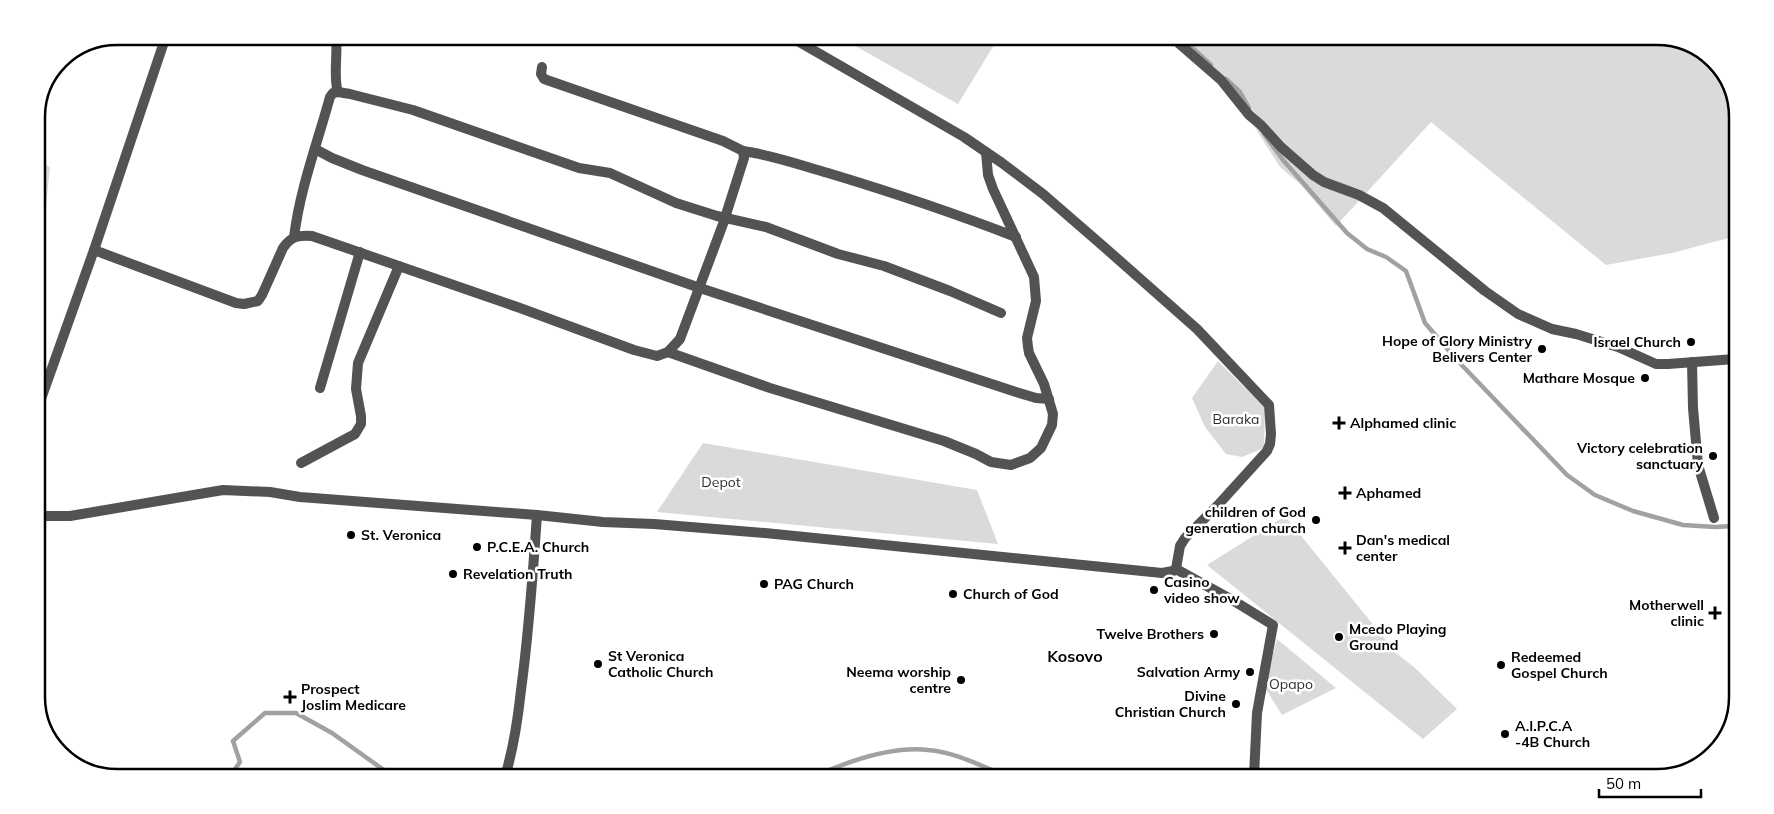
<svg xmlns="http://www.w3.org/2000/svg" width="1774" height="814" font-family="Mulish,sans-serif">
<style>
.green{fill:#dadada}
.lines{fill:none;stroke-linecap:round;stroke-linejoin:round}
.stream{stroke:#a1a1a1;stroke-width:4.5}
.minor{stroke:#535353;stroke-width:10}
.poi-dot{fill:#000;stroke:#fff;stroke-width:2}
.labels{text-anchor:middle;stroke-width:5;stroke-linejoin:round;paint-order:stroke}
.poi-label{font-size:14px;font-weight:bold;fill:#000;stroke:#fff;text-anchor:start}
.park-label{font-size:14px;fill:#313131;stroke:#fff}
.quarter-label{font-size:16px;font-weight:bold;fill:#000;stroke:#fff}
.rim{fill:none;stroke:#000;stroke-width:2.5}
</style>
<rect width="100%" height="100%" fill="#fff"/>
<g class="green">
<polygon points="843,39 997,40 958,104"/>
<polygon points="1167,40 1688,43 1724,72 1738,112 1736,236 1672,253 1606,265 1431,122 1336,226 1300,184 1280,167 1235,96 1200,64"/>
<polygon points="36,161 50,167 45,216 36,213"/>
<polygon points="1218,361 1265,408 1264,448 1242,457 1226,454 1205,427 1192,398"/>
<polygon points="703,443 977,490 998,544 657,512"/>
<polygon points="1285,516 1397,654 1414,667 1457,709 1423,739 1207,565"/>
<polygon points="1277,639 1336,688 1282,715 1264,686"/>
</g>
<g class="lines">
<g class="stream">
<polyline points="1185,41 1211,65"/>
<polyline points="1226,79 1240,92 1249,108"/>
<polyline points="1264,134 1283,160 1347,233 1367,249 1386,257 1406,271 1425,323 1456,359 1567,475 1595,495 1633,511 1683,525 1715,527 1733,526"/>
<polyline points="233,772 240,762 233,741 265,713 296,713 332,733 388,773"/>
<path d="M820,774C852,760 892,746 928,750C954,752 979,765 1004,775"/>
</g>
<g class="minor">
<path d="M336,37C338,53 333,79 338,92"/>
<polyline points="794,39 964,137 1002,163 1043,194 1103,246 1197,329 1269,405 1271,434 1270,444 1267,451 1218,505 1185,538 1180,546 1176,569"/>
<polyline points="1175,40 1221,80 1249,115 1261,125 1281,147 1313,175 1324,182 1359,195 1383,208 1485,291 1518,314 1552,329 1576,334 1618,347 1656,364 1668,364 1735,359"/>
<polyline points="315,149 332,158 362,170 700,288 1016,392 1036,398 1049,399"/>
<path d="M743,151C772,155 800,165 828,173C891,192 954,213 1016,237"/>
<path d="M294,237C300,189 317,144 330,97L333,93L338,92L350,94L413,110L579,168L610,173L676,203L717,216L766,227L838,254L884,266L950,291L1001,313"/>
<path d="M94,250L236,303L244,304L258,301L262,295L283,248C291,236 299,235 312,236L520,308L634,350L657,356L668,352L680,339L723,224L744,158L743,151L723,141L544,79L541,74L542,67"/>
<polyline points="668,352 770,388 944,441 976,454 991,462 1011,465 1030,458 1041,448 1052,425 1053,414 1044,384 1029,353 1028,347 1027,338 1036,301 1034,277 993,189 988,175 986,152"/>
<polyline points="1692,362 1693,408 1698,465 1714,518"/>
<polyline points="320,388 360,252"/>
<polyline points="36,413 94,250 166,36"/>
<polyline points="301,463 355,434 361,424 361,416 356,389 358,363 399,266"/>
<polyline points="36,514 40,516 70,516 223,490 270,492 300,497 537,515 603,522 654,524 765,533 1162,573 1173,571 1176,569"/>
<polyline points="1176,569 1234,601 1273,625 1257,713 1254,776"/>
<path d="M506,773C514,746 518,718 521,690C529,632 533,573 537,515"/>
</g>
</g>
<g class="poi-dot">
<circle cx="1691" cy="342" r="5"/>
<circle cx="1542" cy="349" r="5"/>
<circle cx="1645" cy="378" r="5"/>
<path d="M1336.5 415.5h5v5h5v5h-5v5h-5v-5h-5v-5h5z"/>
<circle cx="1713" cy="456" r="5"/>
<path d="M1342.5 485.5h5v5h5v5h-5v5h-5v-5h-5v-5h5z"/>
<circle cx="1316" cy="520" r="5"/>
<circle cx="351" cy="535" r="5"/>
<circle cx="477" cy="547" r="5"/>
<path d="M1342.5 540.5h5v5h5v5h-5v5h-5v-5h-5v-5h5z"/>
<circle cx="453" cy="574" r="5"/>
<circle cx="764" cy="584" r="5"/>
<circle cx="1154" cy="590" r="5"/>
<circle cx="953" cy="594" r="5"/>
<path d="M1712.5 605.5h5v5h5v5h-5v5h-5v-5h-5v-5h5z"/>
<circle cx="1214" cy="634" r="5"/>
<circle cx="1339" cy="637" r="5"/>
<circle cx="598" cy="664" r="5"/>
<circle cx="1501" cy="665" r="5"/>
<circle cx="1250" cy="672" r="5"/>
<circle cx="961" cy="680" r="5"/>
<path d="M287.5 689.5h5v5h5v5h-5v5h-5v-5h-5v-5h5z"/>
<circle cx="1236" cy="704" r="5"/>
<circle cx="1505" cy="734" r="5"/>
</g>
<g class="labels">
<g class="poi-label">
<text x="1532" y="346" text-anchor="end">Hope of Glory Ministry<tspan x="1532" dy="16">Belivers Center</tspan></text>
<text x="1681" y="347" text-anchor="end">Israel Church</text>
<text x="1635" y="383" text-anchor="end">Mathare Mosque</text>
<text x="1350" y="428">Alphamed clinic</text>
<text x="1703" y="453" text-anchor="end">Victory celebration<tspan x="1703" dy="16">sanctuary</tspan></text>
<text x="1356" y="498">Aphamed</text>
<text x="1306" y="517" text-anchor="end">children of God<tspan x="1306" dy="16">generation church</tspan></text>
<text x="361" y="540">St. Veronica</text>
<text x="1356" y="545">Dan's medical<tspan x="1356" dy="16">center</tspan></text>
<text x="487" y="552">P.C.E.A. Church</text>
<text x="463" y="579">Revelation Truth</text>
<text x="1164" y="587">Casino<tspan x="1164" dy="16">video show</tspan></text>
<text x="774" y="589">PAG Church</text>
<text x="963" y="599">Church of God</text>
<text x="1704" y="610" text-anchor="end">Motherwell<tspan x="1704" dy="16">clinic</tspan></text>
<text x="1349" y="634">Mcedo Playing<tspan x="1349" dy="16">Ground</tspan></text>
<text x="1204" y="639" text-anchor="end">Twelve Brothers</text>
<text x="608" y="661">St Veronica<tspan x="608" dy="16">Catholic Church</tspan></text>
<text x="1511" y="662">Redeemed<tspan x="1511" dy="16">Gospel Church</tspan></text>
<text x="951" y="677" text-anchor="end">Neema worship<tspan x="951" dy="16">centre</tspan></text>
<text x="1240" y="677" text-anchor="end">Salvation Army</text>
<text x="301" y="694">Prospect<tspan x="301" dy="16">Joslim Medicare</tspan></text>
<text x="1226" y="701" text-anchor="end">Divine<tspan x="1226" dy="16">Christian Church</tspan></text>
<text x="1515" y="731">A.I.P.C.A<tspan x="1515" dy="16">-4B Church</tspan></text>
</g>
<g class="park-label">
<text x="1236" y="424">Baraka</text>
<text x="721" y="487">Depot</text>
<text x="1291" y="689">Opapo</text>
</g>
<g class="quarter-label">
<text x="1075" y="662">Kosovo</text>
</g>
</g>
<path d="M0 0H1774V814H0ZM117 45H1657A72 72 0 0 1 1729 117V697A72 72 0 0 1 1657 769H117A72 72 0 0 1 45 697V117A72 72 0 0 1 117 45Z" fill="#fff" fill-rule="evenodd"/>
<path class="rim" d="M117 45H1657A72 72 0 0 1 1729 117V697A72 72 0 0 1 1657 769H117A72 72 0 0 1 45 697V117A72 72 0 0 1 117 45Z"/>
<path d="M1599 789v8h102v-8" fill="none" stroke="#000000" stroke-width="2.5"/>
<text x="1606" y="789" font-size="15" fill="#000000" stroke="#ffffff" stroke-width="4" paint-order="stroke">50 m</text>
</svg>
